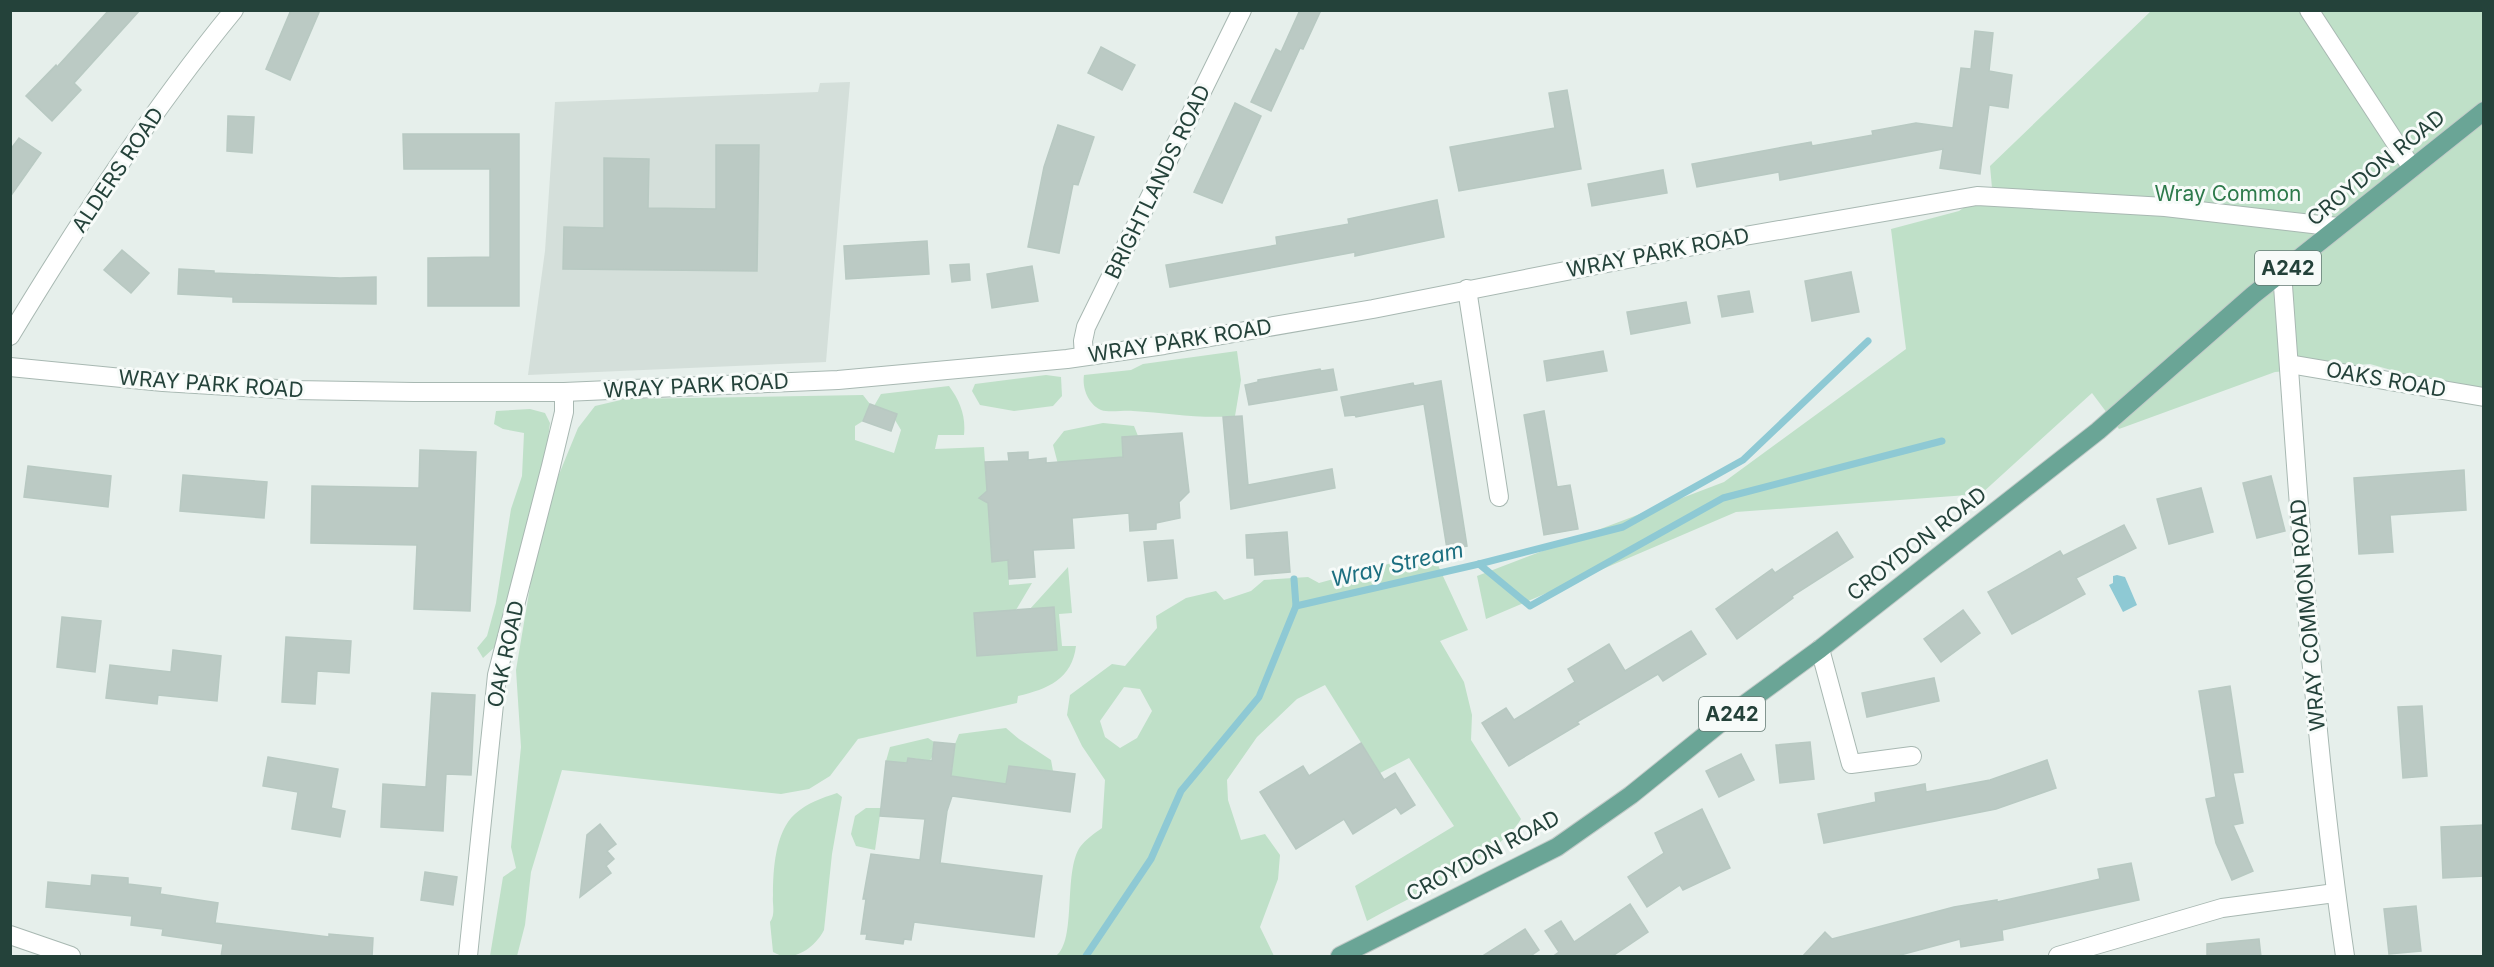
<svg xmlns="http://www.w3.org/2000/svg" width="2494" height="967" font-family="Inter,sans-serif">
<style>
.built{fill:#d4dfda}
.green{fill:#bfe0c8;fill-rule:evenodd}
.water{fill:#8ec9d4}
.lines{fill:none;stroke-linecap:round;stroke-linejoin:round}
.stream{stroke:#8ec9d4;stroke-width:7}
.building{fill:#bbcac4;stroke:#b8c9c2;stroke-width:1.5}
.minor-casing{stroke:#a8b8b2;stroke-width:20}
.major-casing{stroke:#c2cac8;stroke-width:20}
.minor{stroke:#fff;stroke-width:18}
.major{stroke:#6aa596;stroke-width:18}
.labels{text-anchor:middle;stroke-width:6;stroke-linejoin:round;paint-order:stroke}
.shield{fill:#f7fbf9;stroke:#637a73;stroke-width:1.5}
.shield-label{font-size:20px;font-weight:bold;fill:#24423a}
.street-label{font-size:21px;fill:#24423a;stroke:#f7fbf9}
.park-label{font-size:21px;fill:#2d7a4b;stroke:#f7fbf9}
.water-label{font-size:22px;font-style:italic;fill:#1c6f80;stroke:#f7fbf9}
</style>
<rect width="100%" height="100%" fill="#e6efeb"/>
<polygon class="built" points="850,82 826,362 528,375 545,251 555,102 818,92 820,83"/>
<g class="green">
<polygon points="2151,11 2483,11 2483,396 2370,364 2275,372 2119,429 2092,393 1981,494 1736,512 1486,619 1477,576 1724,482 1906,349 1891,229 1959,211 1992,188 1990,166"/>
<path d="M1237,351L1241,380L1235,416C1200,419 1168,413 1133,411C1124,410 1109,413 1101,410C1088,404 1082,388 1084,375L1131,370L1143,364Z"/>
<polygon points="1046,375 1061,377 1062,396 1053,406 1014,411 980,405 972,391 975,384"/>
<path d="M949,386C960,401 966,416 964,435H938L935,449L984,447L987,491L982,495V499L988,503L992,561L1008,560L1009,585L1032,583L1016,610L974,613L1030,609L1068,567L1072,613L1059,614L1062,646H1076C1072,679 1048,689 1018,696L1017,703L858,739L830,776L809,789L781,794L562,770L531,872L525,925L517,956H490L503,877L516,868L511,847L521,747L516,670L532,575L553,489L578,428L595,406L625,399L863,395L870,404L863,421L855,426V440L894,453L901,430L895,420L897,414L874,406L881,394Z"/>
<polygon points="530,409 545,413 550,423 545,463 496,646 483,658 477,648 487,636 496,603 511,509 522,476 524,433 503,429 494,424 496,411"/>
<polygon points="1103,423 1134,426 1138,436 1122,438 1123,457 1059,468 1053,445 1064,431"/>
<path d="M1399,561H1436L1468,630L1440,641L1464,682L1472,715L1471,740L1521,819C1500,856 1407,899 1367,921L1355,886L1454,826L1409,758L1380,773L1325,685L1297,699L1257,737L1227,780L1228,800L1241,840L1265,834L1280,855L1278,879L1260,927L1274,956H1056C1077,940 1063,873 1080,847C1085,840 1095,833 1102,828L1105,780L1082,746L1067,715L1070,695L1112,664L1125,666L1157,628L1156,616L1186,598L1216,591L1224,600L1251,591L1264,580L1308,577L1319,583ZM1124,687L1140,689L1152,711L1137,738L1120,748L1105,737L1100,721Z"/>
<polygon points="1006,728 1019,739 1051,760 1053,771 1009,766 1006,784 963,778 961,797 949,796 955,744 959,734"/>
<polygon points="928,738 934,742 932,757 926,768 919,759 908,758 907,763 886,761 890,747"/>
<path d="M837,793L842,797L832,854L824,930C815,948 792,964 773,952L770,922C776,914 772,904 773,895C773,870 775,832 795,814C807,803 822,798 837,793Z"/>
<polygon points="866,808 881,808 875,850 856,846 851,834 855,816"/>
</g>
<polygon class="water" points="2117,575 2125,577 2137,605 2123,612 2109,585 2113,583 2113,576"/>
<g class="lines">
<g class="stream">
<polyline points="1479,564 1530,606 1723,498 1942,441"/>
<polyline points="1296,606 1479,564 1623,527 1743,460 1868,341"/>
<polyline points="1086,956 1151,859 1181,791 1259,697 1296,606 1294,579"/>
</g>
</g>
<g class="building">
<polygon points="109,10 140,10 74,83 81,90 52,121 26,96 56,65 57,67"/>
<polygon points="291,10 320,10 290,80 266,69"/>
<polygon points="1300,10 1321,10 1303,49 1300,48 1271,111 1251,102 1276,49 1281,52"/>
<polygon points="1975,31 1993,33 1989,71 2012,75 2008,108 1989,105 1980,174 1940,168 1943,149 1780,180 1779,172 1697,187 1692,164 1811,142 1812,146 1873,135 1872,131 1916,123 1953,128 1961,68 1971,69"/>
<polygon points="1101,47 1135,65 1122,90 1088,73"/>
<polygon points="1567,90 1581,169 1459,191 1450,147 1555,128 1549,93"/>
<polygon points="1235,103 1261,116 1222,203 1194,192"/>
<polygon points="228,116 254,117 252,153 227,151"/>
<polygon points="1058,125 1094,137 1078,185 1073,184 1059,253 1028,247 1044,167"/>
<polygon points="403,134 519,134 519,306 428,306 428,258 490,257 490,169 404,169"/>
<polygon points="19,138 41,153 10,197 10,150"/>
<polygon points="716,145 759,145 757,271 563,269 564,227 604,228 604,158 649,159 648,208 716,209"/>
<polygon points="1663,170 1667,193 1592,206 1588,184"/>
<polygon points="1437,200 1444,237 1355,256 1355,252 1170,287 1166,265 1277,245 1276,237 1349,224 1348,219"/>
<polygon points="927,241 929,274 846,279 844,246"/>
<polygon points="122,250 149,273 131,293 104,270"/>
<polygon points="969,264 970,280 952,282 950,265"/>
<polygon points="1032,266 1038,301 992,308 987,274"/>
<polygon points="179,269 214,271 214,273 340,278 376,277 376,304 233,302 233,297 178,294"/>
<polygon points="1851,272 1859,312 1812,321 1805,281"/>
<polygon points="1749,291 1753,312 1722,317 1718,296"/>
<polygon points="1686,302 1690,323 1631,334 1627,312"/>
<polygon points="1603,351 1607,371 1547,381 1544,361"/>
<polygon points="1320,369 1321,371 1333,369 1337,390 1249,405 1245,385 1258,382 1258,380"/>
<polygon points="1441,381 1467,546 1447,549 1424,404 1356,417 1355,415 1345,416 1341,397 1413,383 1414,386"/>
<polygon points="870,404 897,414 891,431 863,421"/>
<polygon points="1544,411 1557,487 1570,485 1578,529 1544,535 1524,415"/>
<polygon points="1242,416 1248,485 1332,469 1335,488 1231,509 1223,417"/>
<polygon points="1182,433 1189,492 1179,502 1180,518 1156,523 1156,529 1130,531 1129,513 1072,518 1074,548 1033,550 1035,577 1009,579 1008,560 992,562 988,503 979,498 987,491 985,462 1009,461 1008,453 1028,452 1028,460 1046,458 1046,463 1123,457 1122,437"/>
<polygon points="420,450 476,452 470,611 414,609 417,545 311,543 312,486 419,488"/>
<polygon points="28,466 111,476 108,507 24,497"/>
<polygon points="2464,470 2466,510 2390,515 2393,552 2359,554 2354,478"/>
<polygon points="183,475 267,482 264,518 180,511"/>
<polygon points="2271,476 2285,531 2257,538 2243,483"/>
<polygon points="2201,488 2213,532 2169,544 2157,499"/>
<polygon points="2124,525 2136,548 2076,578 2085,594 2012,634 1988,592 2060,551 2063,556"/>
<polygon points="1287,532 1290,572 1255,575 1254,558 1247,558 1246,535"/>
<polygon points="1837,532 1853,557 1792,596 1793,598 1737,639 1716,609 1772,569 1775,573"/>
<polygon points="1173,540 1177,578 1148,581 1144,542"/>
<polygon points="1054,607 1057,650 977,656 974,613"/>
<polygon points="1963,610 1980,633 1941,662 1924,639"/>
<polygon points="62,617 101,621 95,672 57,667"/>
<polygon points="1691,631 1706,654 1663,681 1658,674 1577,722 1579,724 1509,766 1482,723 1506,708 1514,720 1575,682 1568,669 1609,644 1625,671"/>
<polygon points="286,637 351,641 349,673 317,671 315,704 282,702"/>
<polygon points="173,650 221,656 217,701 158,695 157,704 106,698 110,665 171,672"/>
<polygon points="1934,678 1939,701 1867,717 1862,693"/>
<polygon points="2230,686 2243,772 2233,773 2243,823 2233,825 2253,871 2232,880 2216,843 2206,799 2216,797 2199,691"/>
<polygon points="432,693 475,695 471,775 446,774 443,831 381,827 383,784 426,787"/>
<polygon points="2422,706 2427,776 2403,778 2398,707"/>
<polygon points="934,742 955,744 951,776 1006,784 1009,766 1075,774 1070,812 952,796 947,811 940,863 1042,876 1034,937 914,922 911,940 904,939 903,944 866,939 867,934 861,934 866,899 863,899 871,854 920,860 925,819 880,816 886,761 907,763 908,758 932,761"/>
<polygon points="1810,742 1814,779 1780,783 1776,745"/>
<polygon points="1361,743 1384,780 1395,773 1415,805 1401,814 1396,807 1353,834 1344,819 1296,849 1260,792 1303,766 1309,776"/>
<polygon points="1741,754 1754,780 1719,797 1706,771"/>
<polygon points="268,757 338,769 331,808 345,811 340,837 292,829 298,792 263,786"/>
<polygon points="2047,760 2056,788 1996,809 1824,843 1818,814 1876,802 1875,793 1925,784 1926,792 1990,780"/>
<polygon points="1702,809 1730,868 1683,890 1680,885 1647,907 1628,877 1664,853 1655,833"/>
<polygon points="600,824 616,844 607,851 614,859 606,866 611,873 580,897 587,835"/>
<polygon points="2484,825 2484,876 2443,878 2441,827"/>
<polygon points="2131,863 2139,900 2002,930 2003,940 1961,947 1960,939 1893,957 1802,957 1825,932 1832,939 1954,907 1997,900 1997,902 2100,879 2098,869"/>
<polygon points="425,872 457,877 453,905 421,900"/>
<polygon points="92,875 128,878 128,884 161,888 160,894 218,903 215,923 329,937 329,934 373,938 372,957 221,957 223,944 162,935 163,929 131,925 132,916 46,907 48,882 91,886"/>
<polygon points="1630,904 1648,932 1611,957 1552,957 1559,952 1545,931 1561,921 1574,942"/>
<polygon points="2416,906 2421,951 2389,954 2384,909"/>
<polygon points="1525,929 1539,950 1529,957 1481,957"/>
<polygon points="2259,939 2261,957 2207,957 2207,944"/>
</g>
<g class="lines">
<g class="minor-casing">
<g id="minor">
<polyline points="2309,10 2412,168"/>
<path d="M2282,272C2299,501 2312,730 2345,956"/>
<polyline points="1467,289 1499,497"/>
<path d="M10,336C78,224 151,111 234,10"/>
<polyline points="1084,356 1083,341 1086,327 1242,10"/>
<polyline points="2289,364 2484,397"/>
<polyline points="10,367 163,382 294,390 414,392 564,392 838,380 1067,359 1164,345 1373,309 1739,237 1977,196 2165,207 2338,227"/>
<polyline points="1820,649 1851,764 1912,756"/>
<polyline points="10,935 71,956"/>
<polyline points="468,956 497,675 551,466 564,412 564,392"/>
<polyline points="2058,956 2222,908 2335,893"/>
</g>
</g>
<g class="major-casing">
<polyline id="major" points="1340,956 1557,847 1631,795 1734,712 1820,649 2098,431 2253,295 2484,111"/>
</g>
<use href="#minor" class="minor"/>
<use href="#major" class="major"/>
</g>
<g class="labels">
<g class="shield">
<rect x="2255" y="251" width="66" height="34" rx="4.5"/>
<rect x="1699" y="697" width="66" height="34" rx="4.5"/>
</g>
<g class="shield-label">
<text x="2288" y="275">A242</text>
<text x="1732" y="721">A242</text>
</g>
<g class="street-label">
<text transform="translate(2376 168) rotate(-39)" y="7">CROYDON ROAD</text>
<text transform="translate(118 170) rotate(-56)" y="7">ALDERS ROAD</text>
<text transform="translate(1158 182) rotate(-64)" y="7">BRIGHTLANDS ROAD</text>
<text transform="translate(1658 253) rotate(-11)" y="7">WRAY PARK ROAD</text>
<text transform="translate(1180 341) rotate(-9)" y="7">WRAY PARK ROAD</text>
<text transform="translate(2386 380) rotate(10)" y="7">OAKS ROAD</text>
<text transform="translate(211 384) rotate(4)" y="7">WRAY PARK ROAD</text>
<text transform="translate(696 386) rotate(-3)" y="7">WRAY PARK ROAD</text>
<text transform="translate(1917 544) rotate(-38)" y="7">CROYDON ROAD</text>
<text transform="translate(2308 615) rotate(-95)" y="7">WRAY COMMON ROAD</text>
<text transform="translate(506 654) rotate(-78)" y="7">OAK ROAD</text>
<text transform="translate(1483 856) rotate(-28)" y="7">CROYDON ROAD</text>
</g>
<g class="park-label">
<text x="2228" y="201">Wray Common</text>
</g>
<g class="water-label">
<text transform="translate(1397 564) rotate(-13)" y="8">Wray Stream</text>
</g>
</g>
<rect width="2494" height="967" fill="none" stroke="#24423a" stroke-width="24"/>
</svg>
